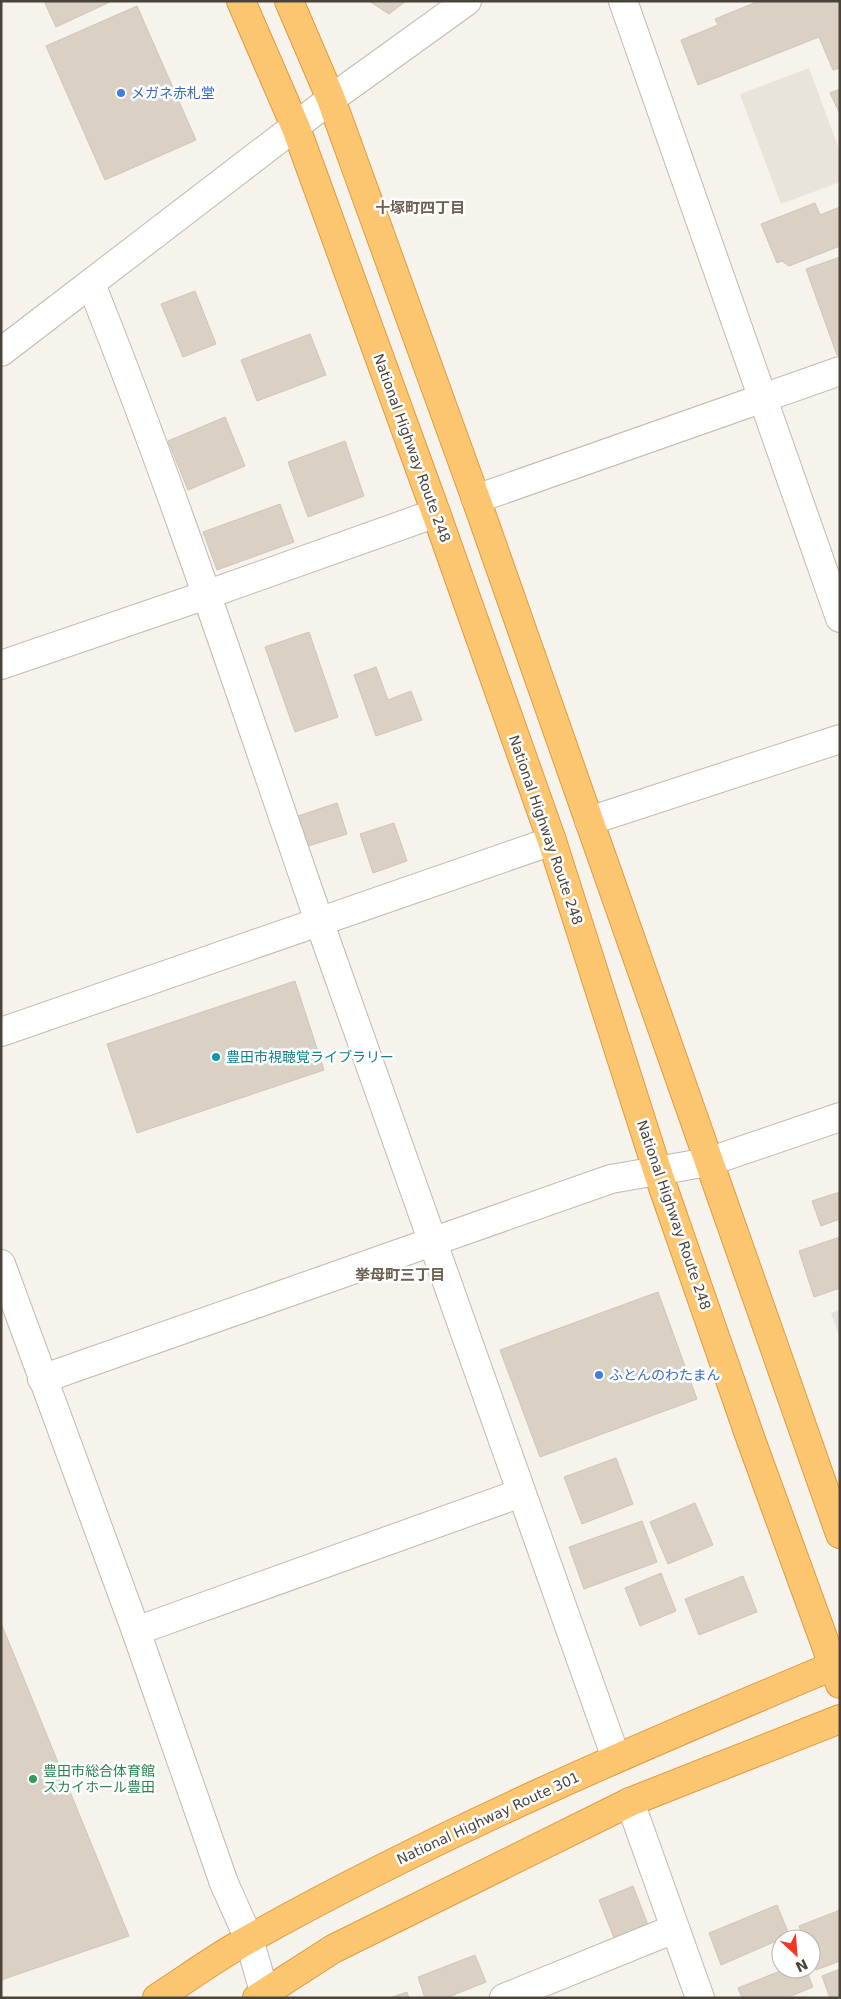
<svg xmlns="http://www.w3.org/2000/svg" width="841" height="1999" font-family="'DejaVu Sans','Noto Sans JP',sans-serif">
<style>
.residential{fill:#e9e4da}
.parking{fill:#e5e2e0}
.building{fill:#dad0c4;stroke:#d2c5b4}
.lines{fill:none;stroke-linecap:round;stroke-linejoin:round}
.minor-casing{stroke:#c1b9ae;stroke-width:30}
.highway-casing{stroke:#dd9a3f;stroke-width:30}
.minor{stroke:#fff;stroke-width:28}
.highway{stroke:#fcc670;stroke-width:28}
.shop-dot{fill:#3f7fe0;stroke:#fff;stroke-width:2}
.culture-dot{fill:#0f9aa8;stroke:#fff;stroke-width:2}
.leisure-dot{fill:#2e9e5b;stroke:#fff;stroke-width:2}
.labels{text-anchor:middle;stroke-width:5;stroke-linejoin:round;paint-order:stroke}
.shop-label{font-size:14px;fill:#366cbe;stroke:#fff;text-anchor:start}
.street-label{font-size:14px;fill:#4a4339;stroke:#fff}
.culture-label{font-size:14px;fill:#0d838f;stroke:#fff;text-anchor:start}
.leisure-label{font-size:14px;fill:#27864d;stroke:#fff;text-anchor:start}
.neighbourhood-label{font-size:15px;font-weight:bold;fill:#6d6050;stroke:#fff}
</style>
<rect width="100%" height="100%" fill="#f6f2ec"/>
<polygon class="residential" points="809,68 840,152 840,182 781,204 740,94"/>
<polygon class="parking" points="840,1310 840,1335 839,1336 831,1313"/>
<g class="building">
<polygon points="44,1 112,1 56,27"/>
<polygon points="369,1 406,1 389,14"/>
<polygon points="759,1 840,1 840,68 833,70 819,37 698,85 681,40 718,25 715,19"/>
<polygon points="137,6 196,140 105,180 46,46"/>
<polygon points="840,89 840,114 830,93"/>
<polygon points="815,203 820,215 840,207 840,246 789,266 782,261 777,263 761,224"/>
<polygon points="840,257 840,354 837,355 806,269"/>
<polygon points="195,291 216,344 183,357 161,304"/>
<polygon points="310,334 326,375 257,401 241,360"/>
<polygon points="225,417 245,466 188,490 168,441"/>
<polygon points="345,441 364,496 308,517 288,462"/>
<polygon points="280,504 294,542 217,570 203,532"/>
<polygon points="309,632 338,717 295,732 265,647"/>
<polygon points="376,667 388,700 411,691 422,720 376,736 354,675"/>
<polygon points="337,803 347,834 305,847 295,817"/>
<polygon points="394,823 407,861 373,873 360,834"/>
<polygon points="295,981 324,1070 137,1133 107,1044"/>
<polygon points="840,1192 840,1219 821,1226 812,1201"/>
<polygon points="840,1237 840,1288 814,1297 799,1251"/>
<polygon points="658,1292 697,1399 540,1457 500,1350"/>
<polygon points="616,1458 633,1504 582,1524 564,1477"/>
<polygon points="695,1503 713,1545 668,1564 650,1522"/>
<polygon points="642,1521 657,1562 584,1589 569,1547"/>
<polygon points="661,1573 676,1611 640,1626 625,1588"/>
<polygon points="743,1576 757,1612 699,1635 685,1599"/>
<polygon points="1,1623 129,1936 1,1980"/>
<polygon points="633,1886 648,1925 614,1938 599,1900"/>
<polygon points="777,1905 790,1937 781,1939 721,1965 709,1933"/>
<polygon points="840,1910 840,1961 816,1970 811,1957 811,1939 804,1939 799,1926"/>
<polygon points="475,1955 486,1982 446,1998 425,1998 418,1977"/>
<polygon points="785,1969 806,1969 813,1987 786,1998 742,1998 738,1988"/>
<polygon points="840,1969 840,1998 830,1998 822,1976"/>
<polygon points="407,1992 409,1998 390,1998"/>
</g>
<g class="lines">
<g class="minor-casing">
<g id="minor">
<polyline points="623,1 840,618"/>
<path d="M91,284C175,493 245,708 319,921C417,1200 517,1479 616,1758"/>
<polyline points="1,352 331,99 467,1"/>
<polyline points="476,499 840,371"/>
<polyline points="1,665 206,595 436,513"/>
<polyline points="589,821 840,739"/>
<polyline points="1,1032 552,841"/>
<polyline points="1,1264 136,1631 224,1883 249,1939 266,1998"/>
<polyline points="42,1379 611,1179 708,1162 840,1117"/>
<polyline points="136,1631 521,1493"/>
<polyline points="630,1802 700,1998"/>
<polyline points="504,1998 674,1929"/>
</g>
</g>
<g class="highway-casing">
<g id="highway">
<polyline points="241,1 296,128 436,513 552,841 658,1173 751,1440 840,1684"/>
<polyline points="289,1 331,99 476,499 840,1534"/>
<path d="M157,1998C188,1978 218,1956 251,1938C440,1832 640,1747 840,1663"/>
<polyline points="257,1998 333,1949 630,1802 840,1719"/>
</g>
</g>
<use href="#minor" class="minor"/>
<use href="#highway" class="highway"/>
</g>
<g class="shop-dot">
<circle cx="121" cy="93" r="5"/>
<circle cx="599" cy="1375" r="5"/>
</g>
<circle class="culture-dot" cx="216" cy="1057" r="5"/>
<circle class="leisure-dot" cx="33" cy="1779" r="5"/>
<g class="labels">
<g class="shop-label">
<text x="131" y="98">メガネ赤札堂</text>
<text x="609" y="1380">ふとんのわたまん</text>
</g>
<g class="street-label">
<text transform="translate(412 448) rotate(70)" y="5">National Highway Route 248</text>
<text transform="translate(546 830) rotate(71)" y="5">National Highway Route 248</text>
<text transform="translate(674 1215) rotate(71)" y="5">National Highway Route 248</text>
<text transform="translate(488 1818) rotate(-25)" y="5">National Highway Route 301</text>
</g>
<g class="culture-label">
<text x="226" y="1062">豊田市視聴覚ライブラリー</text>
</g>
<g class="leisure-label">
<text x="43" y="1776">豊田市総合体育館<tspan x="43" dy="16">スカイホール豊田</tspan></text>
</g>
<g class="neighbourhood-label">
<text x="420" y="213">十塚町四丁目</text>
<text x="400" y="1280">挙母町三丁目</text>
</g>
</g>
<rect width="841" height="1999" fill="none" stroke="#4a4339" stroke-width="5"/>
<g transform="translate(796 1954) rotate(154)"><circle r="24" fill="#ffffff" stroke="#b7b4b0"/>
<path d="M0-4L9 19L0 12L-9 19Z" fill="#f73621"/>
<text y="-8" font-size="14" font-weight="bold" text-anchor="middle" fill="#4a4339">N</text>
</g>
</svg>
